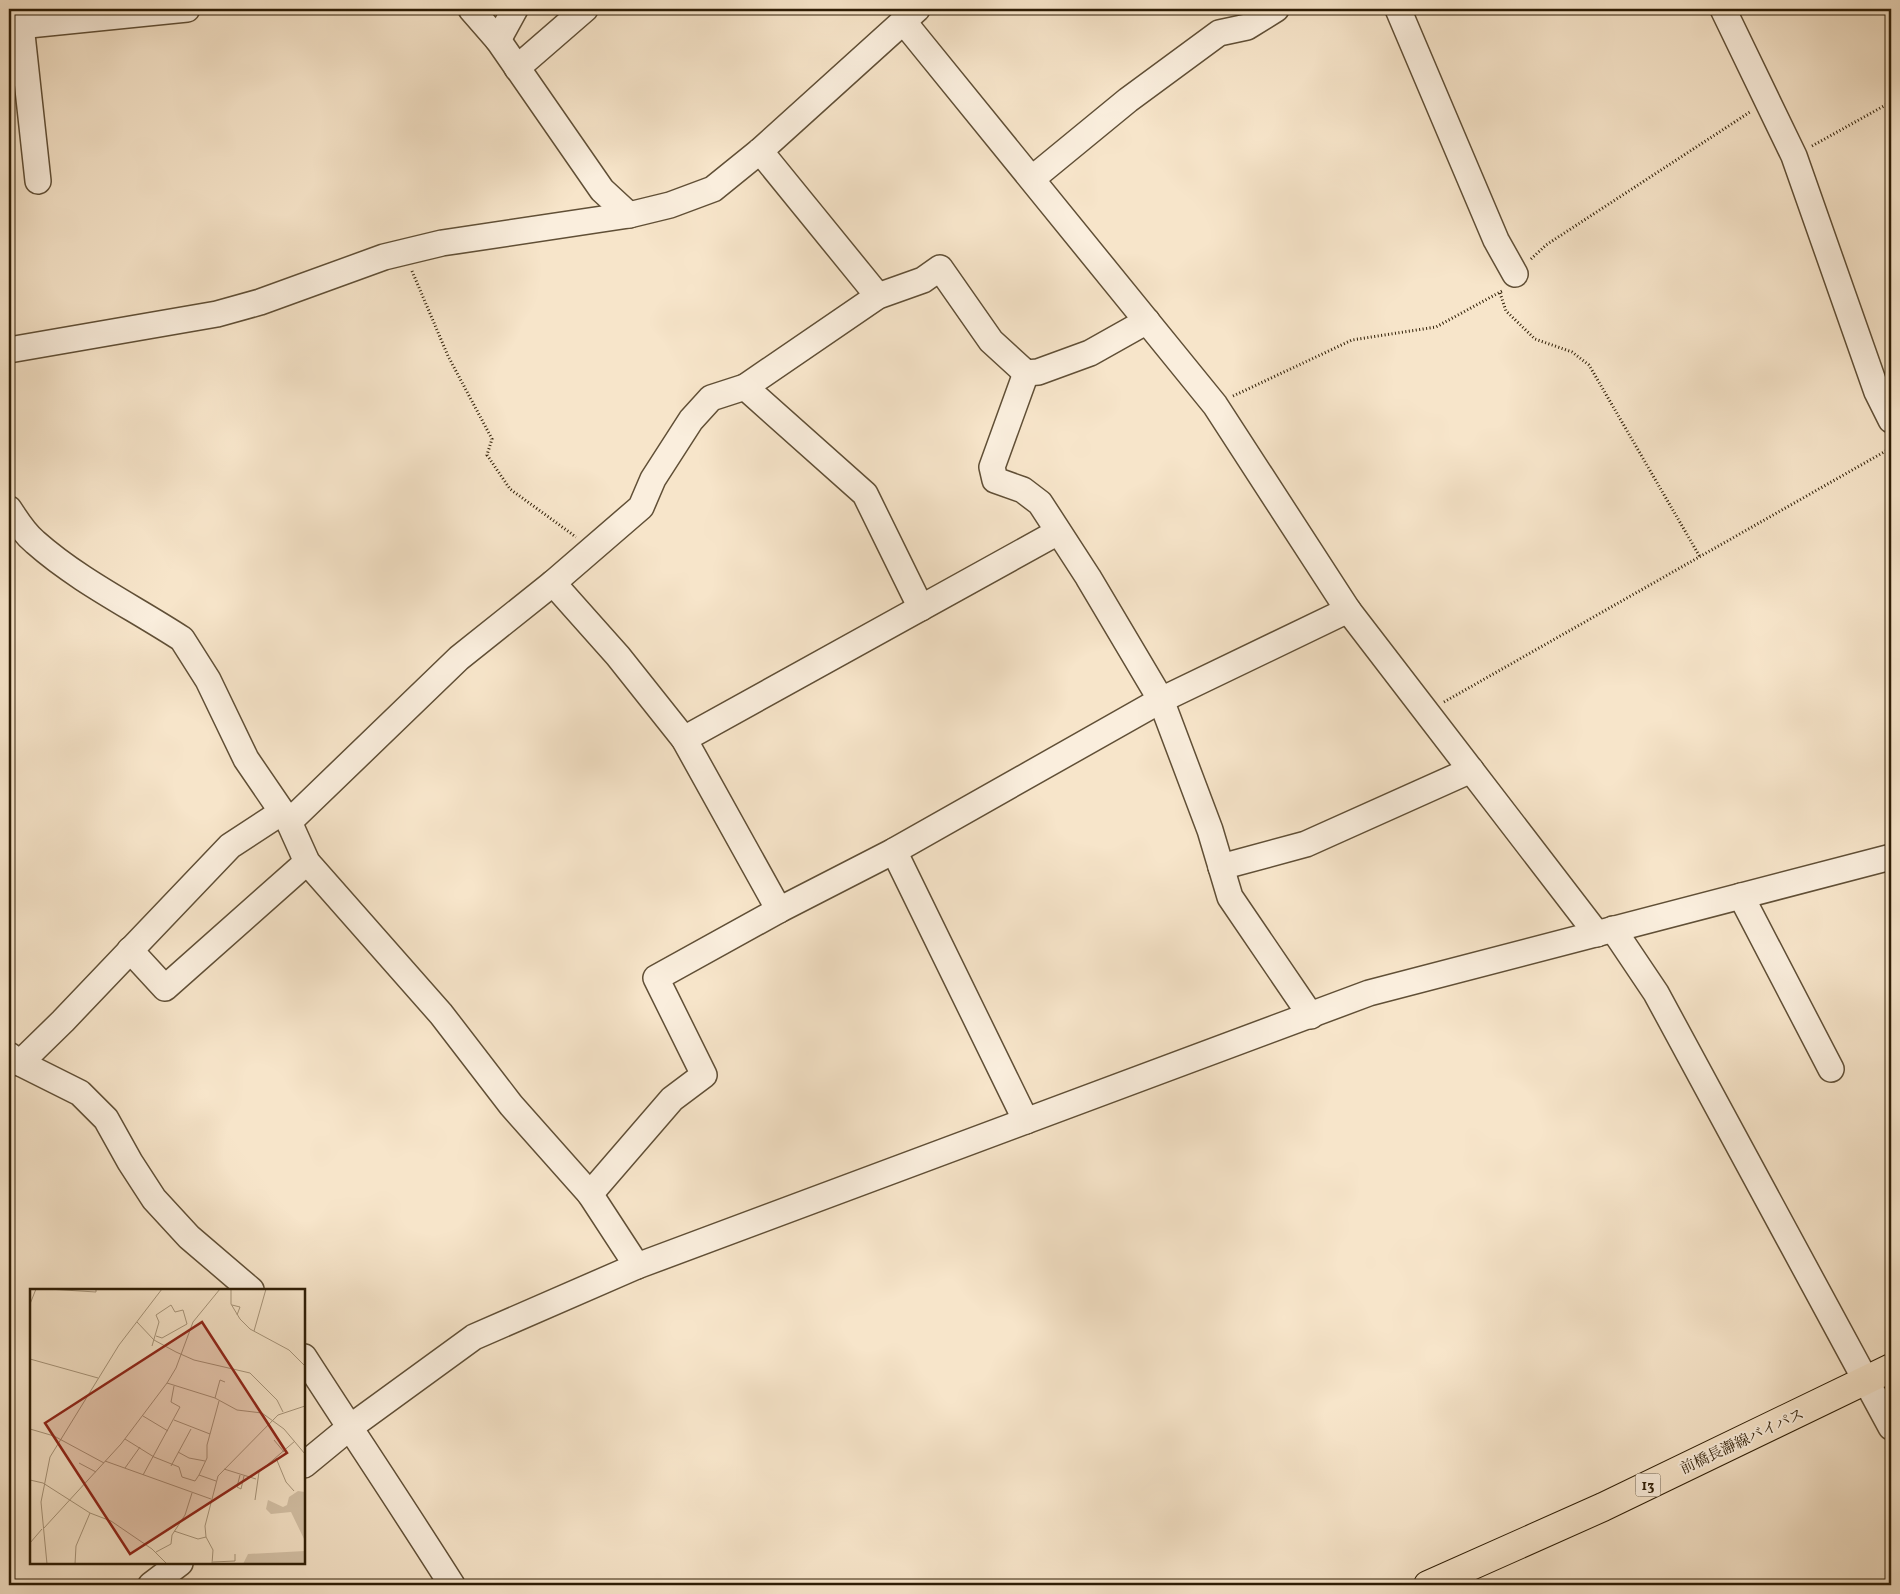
<svg xmlns="http://www.w3.org/2000/svg" width="1900" height="1594" font-family="Vollkorn,'Noto Serif JP',serif">
<style>
.lines{fill:none;stroke-linecap:round;stroke-linejoin:round}
.minor-casing{stroke:#604f36;stroke-width:28}
.major-casing{stroke:#2e1d05;stroke-width:30}
.path{stroke:#2e1d05;stroke-width:3;stroke-dasharray:1 2.5;stroke-linecap:butt}
.minor{stroke:#faeedd;stroke-width:25}
.major{stroke:#f7e5ca;stroke-width:28}
.labels{text-anchor:middle;stroke-width:4;stroke-linejoin:round;paint-order:stroke}
.shield{fill:#faeedd;stroke:#6b5c46;stroke-width:1}
.shield-label{font-size:14px;font-weight:bold;fill:#2e1d05}
.street-label{font-size:15px;fill:#2e1d05;stroke:#faeedd}
.inset-road{fill:none;stroke:#a7957b;stroke-width:1}
.view{fill:#8f2418;fill-opacity:0.15;stroke:#8f2418;stroke-width:2.5}
.inset-edge{fill:none;stroke:#2e1d05;stroke-width:2.5}
</style>
<rect width="100%" height="100%" fill="#f7e5ca"/>
<filter id="stains"><feTurbulence type="fractalNoise" baseFrequency=".004" numOctaves="4"/><feColorMatrix values="0 0 0 0 .2 0 0 0 0 .09 0 0 0 0 .02 0 0 0 .5 -.17"/></filter>
<radialGradient id="worn" r=".72"><stop offset=".6" stop-color="#630" stop-opacity="0"/><stop offset="1" stop-color="#630" stop-opacity=".3"/></radialGradient>
<g class="lines">
<g class="minor-casing">
<g id="minor">
<polyline points="471,9 498,40 602,190 629,215"/>
<polyline points="1398,9 1496,240 1515,274"/>
<polyline points="1723,9 1794,156 1877,392 1891,420"/>
<polyline points="903,21 1215,405 1348,610 1597,934"/>
<polyline points="21,25 38,181"/>
<polyline points="9,27 187,9"/>
<polyline points="498,40 515,9"/>
<polyline points="517,68 585,9"/>
<polyline points="760,151 878,296"/>
<polyline points="1033,178 1128,100 1219,33 1247,27 1276,9"/>
<polyline points="9,350 217,314 260,302 384,257 442,243 629,215 670,205 713,189 760,151 917,9"/>
<polyline points="1026,373 992,467 995,480 1023,490 1040,503 1088,577 1161,700 1210,830 1230,897 1311,1016"/>
<polyline points="745,387 865,494 921,608"/>
<path d="M9,509C17,521 24,533 35,542C79,581 133,607 182,639L208,680L246,759L289,822L307,862L441,1014L511,1105L590,1194L637,1266"/>
<polyline points="553,583 618,656 684,739 779,910"/>
<polyline points="684,739 1058,532"/>
<polyline points="289,822 459,658 553,583 641,507 653,479 691,420 711,398 745,387 878,296 923,280 940,268 991,341 1026,373 1038,372 1090,353 1147,321"/>
<polyline points="894,851 1026,1121"/>
<polyline points="1221,867 1306,844 1471,770"/>
<polyline points="1741,896 1831,1069"/>
<polyline points="1613,929 1656,993 1891,1427"/>
<polyline points="130,950 165,988 307,862"/>
<polyline points="9,1055 20,1063 80,1093 106,1119 130,1162 154,1199 189,1237 251,1290"/>
<polyline points="20,1063 63,1021 230,846 282,812"/>
<polyline points="590,1194 672,1099 704,1075 656,978 779,910 894,851 1161,700 1348,610"/>
<path d="M304,1357C353,1433 404,1509 452,1585"/>
<polyline points="304,1465 349,1428 474,1337 637,1266 1369,993 1891,857"/>
<polyline points="151,1585 180,1563"/>
</g>
</g>
<g class="major-casing">
<polyline id="major" points="1428,1585 1603,1507 1891,1368"/>
</g>
<g class="path">
<polyline points="1812,146 1891,102"/>
<polyline points="1531,259 1546,245 1750,112"/>
<polyline points="412,271 448,356 492,439 487,455 510,489 576,537"/>
<polyline points="1500,293 1506,311 1535,339 1572,352 1589,365 1700,557"/>
<polyline points="1233,396 1352,340 1436,327 1502,291"/>
<polyline points="1444,702 1891,448"/>
</g>
<use href="#minor" class="minor"/>
<use href="#major" class="major"/>
</g>
<g class="labels">
<rect class="shield" x="1635.5" y="1473.5" width="25" height="23" rx="4"/>
<g class="shield-label">
<text x="1648" y="1490">13</text>
</g>
<g class="street-label">
<text transform="translate(1742 1441) rotate(-25)" y="5">前橋長瀞線バイパス</text>
</g>
</g>
<g transform="translate(30 1289)">
<rect width="275" height="275" fill="#f7e5ca"/>
<path d="M268,202L275,203V252L261,223L241,225L236,220L238,211L253,218L257,216L259,208ZM275,262V275H213L218,265Z" fill="#d5c3a9"/>
<path class="inset-road" d="M18,0L66,3V0M201,0V15L210,30L220,40L259,61L275,77M0,15L6,0M202,16L210,18L207,26M107,33L124,51L146,63L164,71L220,84L247,111L253,123M224,42L236,0M122,57L129,33L126,26L141,16L145,23L153,21L157,35L132,49L126,47M0,70L68,89M137,94L185,109L207,121L232,124L254,140L275,165M185,109L190,91L195,93M113,127L138,142M144,131L180,145M0,140L24,147L74,174M95,150L124,168L149,178L152,188M244,151L254,163M148,163L159,169L175,172M246,169L256,193L264,202M75,172L181,210M49,174L66,183M141,177L161,140M95,179L110,158M194,180L226,190M113,186L150,118L141,113L144,97M169,186L186,192M210,186L207,198L211,200L214,187M152,188L165,192L169,186L177,169V156L189,112M0,191L13,194L60,224L81,232L122,260L137,275M225,211L229,183L265,152M14,239L91,155L137,94L146,79L163,33L190,0M144,242L168,250L176,248M0,254L12,240M126,263L141,255L142,246L155,226L162,204M183,273L205,272V265M17,275L11,213L20,168L89,56L132,0M45,275L46,257L60,224M182,275L183,261L176,248L175,237L188,187L248,126L275,117"/>
<path class="view" d="M172,33L257,164L100,265L15,134Z"/>
<rect width="275" height="275" class="inset-edge"/>
</g>
<rect width="1900" height="1594" fill="none" stroke="#f7e5ca" stroke-width="30"/>
<rect x="10" y="10" width="1880" height="1574" fill="none" stroke="#2e1d05" stroke-width="2.5"/>
<rect x="15" y="15" width="1870" height="1564" fill="none" stroke="#2e1d05"/>
<rect width="100%" height="100%" filter="url(#stains)"/>
<rect width="100%" height="100%" fill="url(#worn)"/>
</svg>
